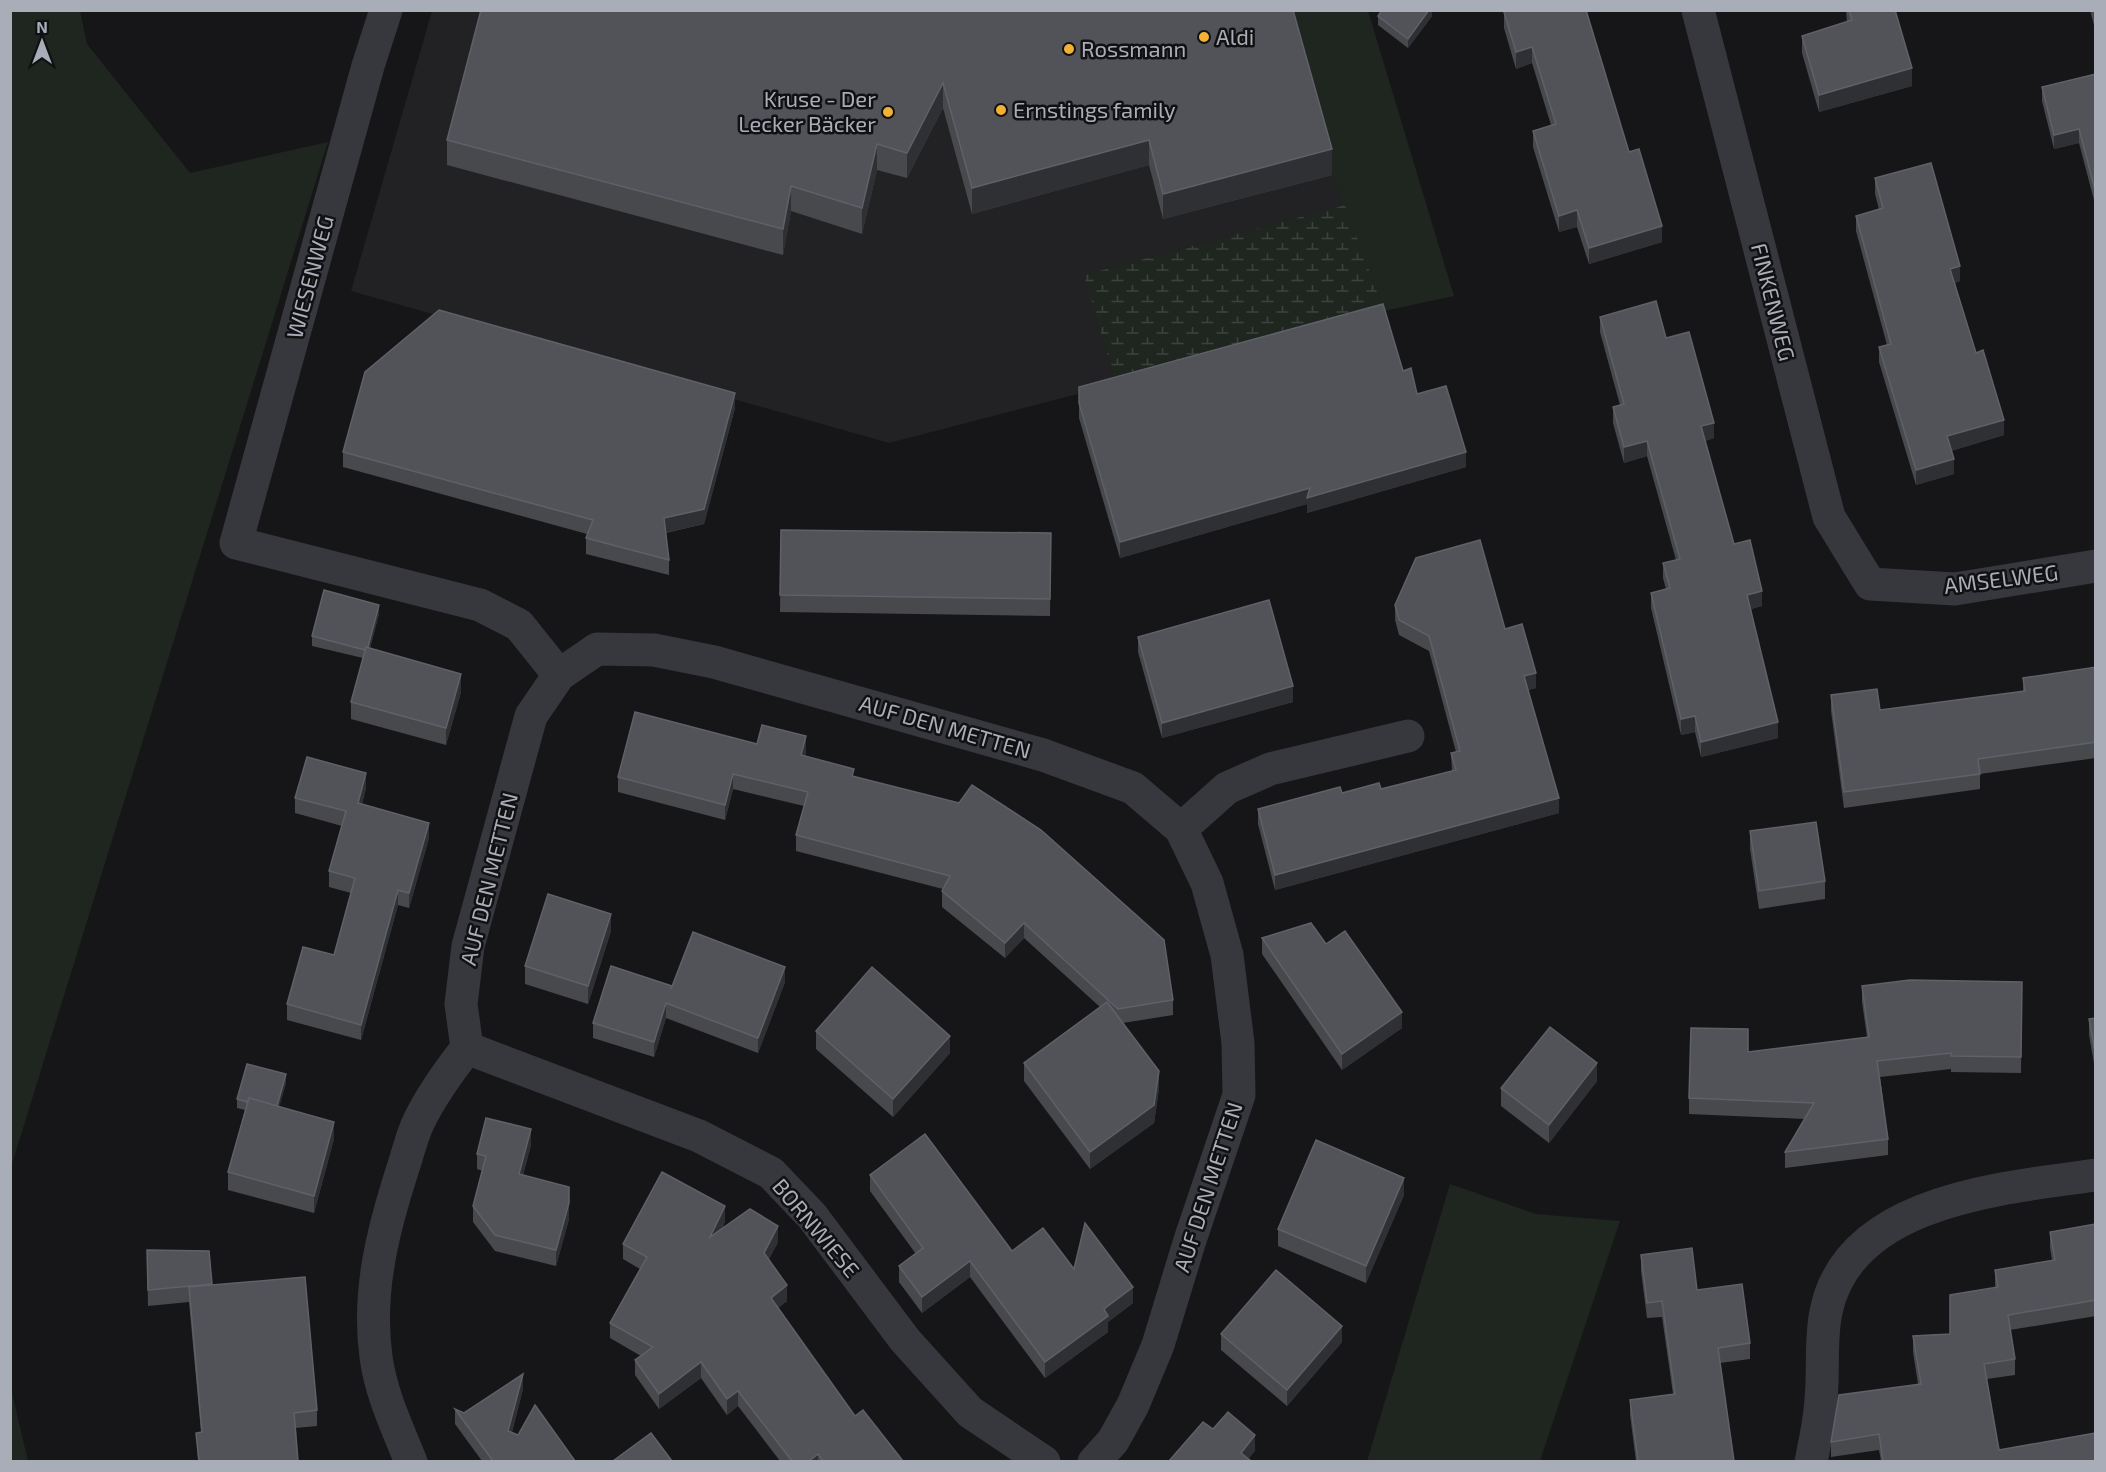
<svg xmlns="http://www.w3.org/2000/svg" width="2106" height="1472" font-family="'Exo 2',sans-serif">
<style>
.built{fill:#222225}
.green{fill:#1e261f}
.wetland{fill:url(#wetland-marsh)}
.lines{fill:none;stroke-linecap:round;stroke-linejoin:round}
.minor{stroke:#37383d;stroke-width:33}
.wall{fill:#47494d}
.shaded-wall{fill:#2f3033}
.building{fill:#525359;stroke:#5f6168;stroke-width:1.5}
.poi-dot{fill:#f2b134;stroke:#111113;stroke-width:2}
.labels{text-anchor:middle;stroke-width:5;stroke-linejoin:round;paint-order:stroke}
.poi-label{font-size:22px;fill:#a8adb8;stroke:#111113;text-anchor:start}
.street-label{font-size:22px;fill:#a8adb8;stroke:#111113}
</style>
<defs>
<pattern id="wetland-marsh" width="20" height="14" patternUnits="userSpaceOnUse" patternTransform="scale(1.5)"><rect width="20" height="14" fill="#1e261f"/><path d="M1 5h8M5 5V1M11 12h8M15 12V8" fill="none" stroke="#3c433d"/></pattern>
</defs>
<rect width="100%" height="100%" fill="#161618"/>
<polygon class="built" points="432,11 1286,11 1332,175 1345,205 1085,275 1116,384 889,443 351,291"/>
<g class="green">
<polygon points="11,10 80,11 87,44 190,173 328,142 11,1167"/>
<polygon points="1286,11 1368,11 1454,296 1384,311 1332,175"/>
<polygon points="1450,1184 1536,1214 1620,1221 1540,1461 1367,1461"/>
<polygon points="11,1389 28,1461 11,1461"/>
</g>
<polygon class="wetland" points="1345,205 1384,311 1116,384 1084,275"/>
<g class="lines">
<g class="minor">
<polyline points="386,10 368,66 236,543 480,605 519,625 559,675"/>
<polyline points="1698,10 1829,517 1870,584 1955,589 2096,566"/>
<polyline points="1181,829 1227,788 1270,769 1408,736"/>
<polyline points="467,1048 699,1136 771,1173 812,1216 905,1340 970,1412 1044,1462"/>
<path d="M411,1462C397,1427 381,1394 376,1357C367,1292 383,1230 403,1168C408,1153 412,1135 419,1121C432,1094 449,1071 467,1048L461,1004L468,946L531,716L559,675L597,649L654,650L714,662L1043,755L1133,788L1181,829L1207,883L1227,955L1238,1043L1239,1095L1190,1240L1158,1345L1133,1405L1113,1441L1094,1462"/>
<path d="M1811,1462C1815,1441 1820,1420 1821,1399C1824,1370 1820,1340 1826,1312C1848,1199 2005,1188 2096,1175"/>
</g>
</g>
<g class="wall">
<polygon points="1293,10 1332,175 1163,219 1149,165 972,214 943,108 907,178 877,170 862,234 791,211 783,255 447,165 447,140"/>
<polygon points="1432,10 1432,16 1408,48 1378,25 1378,16"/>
<polygon points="1846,10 1895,10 1912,86 1819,112 1802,53 1802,36 1847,22"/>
<polygon points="2090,10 2096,10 2096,33"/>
<polygon points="1504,12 1629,152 1662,242 1589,264 1577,227 1559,232 1533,147 1533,131 1551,125 1532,63 1516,69 1504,28"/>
<polygon points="2096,74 2096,204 2095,204 2079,143 2054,149 2042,101 2042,87"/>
<polygon points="1875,178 1960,281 1955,283 1976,353 2004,435 1951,451 1954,474 1916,485 1879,362 1879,347 1887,345 1856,231 1856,216 1879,209 1875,194"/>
<polygon points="1600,317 1666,338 1714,438 1705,441 1734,544 1762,606 1751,609 1778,738 1701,757 1695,732 1681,735 1651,608 1651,593 1666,589 1663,578 1663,563 1676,560 1647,456 1624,463 1613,423 1613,407 1620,405 1600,332"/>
<polygon points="1403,371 1466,467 1307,513 1307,504 1120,558 1079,418 1079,387"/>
<polygon points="735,408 704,524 666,533 669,560 669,575 586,554 586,538 587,534 343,467 343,452"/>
<polygon points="781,530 1051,533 1050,616 780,612"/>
<polygon points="1395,605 1505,629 1536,688 1528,690 1559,813 1275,890 1258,824 1258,809 1342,793 1381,789 1452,771 1451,753 1456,752 1429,651 1399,635 1395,620"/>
<polygon points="379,614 370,648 461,692 446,745 351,719 351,702 363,658 312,646 312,636"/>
<polygon points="1138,637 1293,702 1162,738 1138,652"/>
<polygon points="2096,667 2096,758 1980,774 1980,789 1844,808 1831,711 1831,695 1880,710 2023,692 2023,678"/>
<polygon points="757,744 806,751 805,756 854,776 1173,1000 1173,1015 1123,1023 1159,1089 1154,1123 1090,1169 1024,1081 1024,1063 1100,1007 1024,938 1005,958 942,907 942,891 943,889 796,851 796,835 804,806 733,789 725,820 618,792 618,777"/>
<polygon points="366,788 362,804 429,838 409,908 398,905 361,1040 287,1020 287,1004 334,955 351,893 329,887 329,871 342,826 295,813 295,798"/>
<polygon points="1750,831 1825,881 1825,899 1759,909 1750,849"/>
<polygon points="611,931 588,1004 525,984 525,966"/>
<polygon points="1262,938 1326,944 1402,1028 1342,1070 1262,954"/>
<polygon points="785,982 758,1053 666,1018 654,1057 593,1038 593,1023 672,986"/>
<polygon points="2022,982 2021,1073 1951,1072 1951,1069 1880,1077 1888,1139 1888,1155 1785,1168 1785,1152 1805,1119 1689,1114 1689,1098 1748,1052 1867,1037 1862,1002 1862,986"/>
<polygon points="2096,1018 2096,1075 2089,1035 2089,1019"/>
<polygon points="816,1031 950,1053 893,1117 816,1049"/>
<polygon points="1597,1081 1549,1143 1501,1106 1501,1088"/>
<polygon points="286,1083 279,1106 334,1139 314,1213 228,1190 228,1172 245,1110 237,1108 237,1099"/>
<polygon points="531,1145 523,1175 569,1219 556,1266 495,1251 473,1222 473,1206 483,1171 477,1169 477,1154"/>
<polygon points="870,1175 1012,1251 1074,1269 1133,1303 1108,1322 1108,1332 1045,1378 970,1277 922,1313 899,1282 899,1266 916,1254 870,1191"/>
<polygon points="1404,1195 1366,1283 1278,1246 1278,1229"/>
<polygon points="725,1221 722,1229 778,1242 769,1259 787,1301 778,1308 855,1416 903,1461 780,1461 738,1406 727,1415 701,1378 659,1409 635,1375 635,1360 641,1356 610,1338 610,1323 640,1269 623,1259 623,1244"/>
<polygon points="2096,1224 2096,1316 2010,1330 2015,1359 2015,1375 1987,1379 1999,1450 2096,1461 1881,1461 1879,1450 1831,1457 1831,1442 1918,1384 1913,1352 1913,1336 1950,1334 1995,1287 1995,1270 2052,1260 2050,1248 2050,1232"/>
<polygon points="147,1250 209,1251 212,1285 317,1410 317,1426 296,1428 298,1461 198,1461 196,1433 201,1432 189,1302 148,1306"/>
<polygon points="1641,1255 1697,1290 1750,1343 1750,1359 1720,1363 1734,1461 1636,1461 1630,1415 1630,1400 1673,1394 1662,1317 1647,1318 1641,1271"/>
<polygon points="1221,1334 1342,1342 1287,1406 1221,1350"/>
<polygon points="523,1389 512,1432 575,1461 482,1461 455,1424 455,1409 464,1413"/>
</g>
<g class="shaded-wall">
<polygon points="1429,10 1432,10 1432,16 1408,48 1408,39"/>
<polygon points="1532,47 1532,63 1516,69 1516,52"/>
<polygon points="1912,68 1912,86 1819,112 1819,95"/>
<polygon points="943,83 943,108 907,178 907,153"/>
<polygon points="2079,129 2079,143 2054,149 2054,135"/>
<polygon points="1149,140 1149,165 972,214 972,188"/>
<polygon points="877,144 877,170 862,234 862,208"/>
<polygon points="1332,149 1332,175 1163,219 1163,194"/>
<polygon points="791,186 791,211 783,255 783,229"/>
<rect x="2095" y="190" width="1" height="14"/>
<polygon points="1577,210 1577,227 1559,232 1559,216"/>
<polygon points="1662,226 1662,242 1589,264 1589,248"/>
<polygon points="1960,266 1960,281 1950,284 1950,269"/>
<polygon points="735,393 735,408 704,524 664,533 664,518"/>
<polygon points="2004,420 2004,435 1947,452 1947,436"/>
<polygon points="1714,423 1714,438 1701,442 1701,426"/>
<polygon points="1647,441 1647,456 1624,463 1624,447"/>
<polygon points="1466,452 1466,467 1307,513 1307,504 1120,558 1120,542 1310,488"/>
<polygon points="1954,459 1954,474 1916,485 1916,470"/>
<polygon points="1762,591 1762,606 1747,610 1747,595"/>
<polygon points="379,605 379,614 367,659 367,650"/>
<polygon points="1536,673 1536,688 1524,691 1524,676"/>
<polygon points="461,674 461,692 446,745 446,728"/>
<polygon points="1293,686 1293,702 1162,738 1162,723"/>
<polygon points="1695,716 1695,732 1681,735 1681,719"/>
<polygon points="1778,722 1778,738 1701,757 1701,742"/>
<polygon points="806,736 806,751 801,771 801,755"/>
<polygon points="366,773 366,788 358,818 358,803"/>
<polygon points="733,774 733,789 725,820 725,805"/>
<polygon points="1559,798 1559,813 1275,890 1275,875"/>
<polygon points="429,823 429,838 409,908 409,893"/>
<polygon points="398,890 398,905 361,1040 361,1025"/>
<polygon points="611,914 611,931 588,1004 588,986"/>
<polygon points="1024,923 1024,938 1005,958 1005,943"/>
<polygon points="785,967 785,982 758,1053 758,1038"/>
<polygon points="666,1003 666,1018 654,1057 654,1042"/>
<polygon points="1402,1012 1402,1028 1342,1070 1342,1054"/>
<polygon points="950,1036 950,1053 893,1117 893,1099"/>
<polygon points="1597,1063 1597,1081 1549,1143 1549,1125"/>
<polygon points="1159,1071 1159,1089 1154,1123 1090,1169 1090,1152"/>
<polygon points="286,1074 286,1083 276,1119 276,1110"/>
<polygon points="334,1122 334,1139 314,1213 314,1196"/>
<polygon points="531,1129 531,1145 519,1190 519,1174"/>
<polygon points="1404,1178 1404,1195 1366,1283 1366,1266"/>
<polygon points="569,1203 569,1219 556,1266 556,1250"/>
<polygon points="725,1206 725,1221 710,1252 710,1237"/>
<polygon points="778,1226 778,1242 764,1268 764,1253"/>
<polygon points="970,1261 970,1277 922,1313 922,1297"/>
<polygon points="787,1285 787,1301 771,1313 771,1298"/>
<polygon points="1133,1287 1133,1303 1108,1322 1108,1332 1045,1378 1045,1362 1104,1309"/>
<polygon points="1342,1326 1342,1342 1287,1406 1287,1390"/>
<polygon points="701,1362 701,1378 659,1409 659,1394"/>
<polygon points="523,1374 523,1389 508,1446 508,1431"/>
<polygon points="738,1391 738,1406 727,1415 727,1399"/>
<polygon points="1255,1435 1255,1451 1247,1461 1241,1453"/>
<polygon points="818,1454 818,1461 809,1461"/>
</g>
<g class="building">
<polygon points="481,10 1293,10 1332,149 1163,194 1149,140 972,188 943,83 907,153 877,144 862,208 791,186 783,229 447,140"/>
<polygon points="1382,10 1429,10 1408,39 1378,16"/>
<polygon points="1507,10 1586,10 1629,152 1639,149 1662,226 1589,248 1577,210 1559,216 1533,131 1556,124 1532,47 1516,52 1504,12"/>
<polygon points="1849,10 1895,10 1912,68 1819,95 1802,36 1852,20"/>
<polygon points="2096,74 2096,190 2095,190 2079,129 2054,135 2042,87"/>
<polygon points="1931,163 1960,266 1950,269 1976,353 1983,350 2004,420 1947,436 1954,459 1916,470 1879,347 1891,344 1856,216 1883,208 1875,178"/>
<polygon points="1656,301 1666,338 1689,332 1714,423 1701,426 1734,544 1750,540 1762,591 1747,595 1778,722 1701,742 1695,716 1681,719 1651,593 1670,588 1663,563 1680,559 1647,441 1624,447 1613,407 1624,404 1600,317"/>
<polygon points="1383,304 1403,371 1411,368 1417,394 1446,386 1466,452 1307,498 1310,488 1120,542 1079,403 1079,387"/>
<polygon points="439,310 735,393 704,509 664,518 669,560 586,538 593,520 343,452 365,372"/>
<polygon points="781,530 1051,533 1050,599 780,595"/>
<polygon points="1480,540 1505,629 1522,624 1536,673 1524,676 1559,798 1275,875 1258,809 1340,787 1342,793 1379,783 1381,789 1456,770 1451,753 1460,751 1429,636 1399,620 1395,605 1416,558"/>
<polygon points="324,590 379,605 368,647 366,647 365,650 312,636"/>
<polygon points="1269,600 1293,686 1162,723 1138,637"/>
<polygon points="366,647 461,674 446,728 351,702"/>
<polygon points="2096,667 2096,742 1978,759 1980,774 1844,792 1831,695 1877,689 1880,710 2025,691 2023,678"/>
<polygon points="635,712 757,744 762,725 806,736 801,755 854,769 852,776 959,803 972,785 1041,830 1164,940 1173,1000 1118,1009 1024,923 1005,943 942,891 950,876 796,835 808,792 733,774 725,805 618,777"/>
<polygon points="307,757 366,773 358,803 429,823 409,893 398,890 361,1025 287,1004 303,947 334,955 355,878 329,871 346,811 295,798"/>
<polygon points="1816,822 1825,881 1759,891 1750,831"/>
<polygon points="548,894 611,914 588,986 525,966"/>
<polygon points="1311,923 1326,944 1345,931 1402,1012 1342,1054 1262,938"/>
<polygon points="693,932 785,967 758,1038 666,1003 654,1042 593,1023 611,966 672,986 671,989"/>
<polygon points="872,967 950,1036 893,1099 816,1031"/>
<polygon points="1910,980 2022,982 2021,1057 1951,1056 1951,1053 1877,1061 1888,1139 1785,1152 1814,1103 1689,1098 1691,1028 1748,1029 1748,1052 1869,1037 1862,986"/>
<polygon points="1107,1002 1159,1071 1154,1105 1090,1152 1024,1063"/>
<polygon points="2096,1018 2096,1058 2089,1019"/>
<polygon points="1550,1027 1597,1063 1549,1125 1501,1088"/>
<polygon points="247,1064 286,1074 277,1106 249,1098 247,1102 237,1099"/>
<polygon points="249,1098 334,1122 314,1196 228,1172"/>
<polygon points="486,1118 531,1129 519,1174 569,1187 569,1203 556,1250 495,1235 473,1206 486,1156 477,1154"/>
<polygon points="925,1134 1012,1251 1043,1228 1074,1269 1085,1223 1133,1287 1104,1309 1108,1316 1045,1362 970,1261 922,1297 899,1266 923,1248 870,1175"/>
<polygon points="1316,1140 1404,1178 1366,1266 1278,1229"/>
<polygon points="662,1172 725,1206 710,1237 750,1209 778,1226 764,1253 787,1285 771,1298 855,1416 863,1410 903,1461 823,1461 818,1454 809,1461 792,1461 738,1391 727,1399 701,1362 659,1394 635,1360 653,1347 610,1323 647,1257 623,1244"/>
<polygon points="2096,1224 2096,1300 2008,1315 2015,1359 1984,1364 1999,1450 2096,1433 2096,1461 1883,1461 1879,1434 1831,1442 1839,1395 1921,1384 1913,1336 1950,1334 1950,1295 1998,1287 1995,1270 2055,1260 2050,1232"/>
<polygon points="1692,1248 1697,1290 1742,1284 1750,1343 1718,1348 1734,1461 1638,1461 1630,1400 1675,1394 1662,1301 1647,1303 1641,1255"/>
<polygon points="147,1250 209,1251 212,1284 148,1290"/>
<polygon points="1276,1270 1342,1326 1287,1390 1221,1334"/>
<polygon points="305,1277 317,1410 294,1413 298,1461 199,1461 196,1433 202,1432 189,1287"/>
<polygon points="523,1374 508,1431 518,1435 535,1405 575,1461 493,1461 455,1409 464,1413"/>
<polygon points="1228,1412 1255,1435 1241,1453 1251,1461 1169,1461 1203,1422 1213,1429"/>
<polygon points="651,1433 672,1461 613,1461"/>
</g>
<g class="poi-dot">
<circle cx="1204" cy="37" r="6"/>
<circle cx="1069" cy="49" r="6"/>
<circle cx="1001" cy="110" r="6"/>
<circle cx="888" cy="112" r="6"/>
</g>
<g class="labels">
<g class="poi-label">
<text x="1216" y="45">Aldi</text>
<text x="1081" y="57">Rossmann</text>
<text x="876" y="107" text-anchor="end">Kruse - Der<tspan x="876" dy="25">Lecker Bäcker</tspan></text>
<text x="1013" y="118">Ernstings family</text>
</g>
<g class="street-label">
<text transform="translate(310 277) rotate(-75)" y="8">WIESENWEG</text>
<text transform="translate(1773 302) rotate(76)" y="8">FINKENWEG</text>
<text transform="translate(2001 579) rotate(-7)" y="8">AMSELWEG</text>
<text transform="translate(945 727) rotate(16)" y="8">AUF DEN METTEN</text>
<text transform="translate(489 879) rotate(-76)" y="8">AUF DEN METTEN</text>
<text transform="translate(1208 1187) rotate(-72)" y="8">AUF DEN METTEN</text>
<text transform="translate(816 1228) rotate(50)" y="8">BORNWIESE</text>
</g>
</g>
<rect width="2106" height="1472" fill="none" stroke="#a8adb8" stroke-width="24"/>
<g transform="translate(42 42)" stroke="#111113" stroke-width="4.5" paint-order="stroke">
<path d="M0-4.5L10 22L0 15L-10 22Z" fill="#a8adb8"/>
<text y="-9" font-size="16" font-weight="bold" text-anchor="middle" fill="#a8adb8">N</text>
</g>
</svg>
